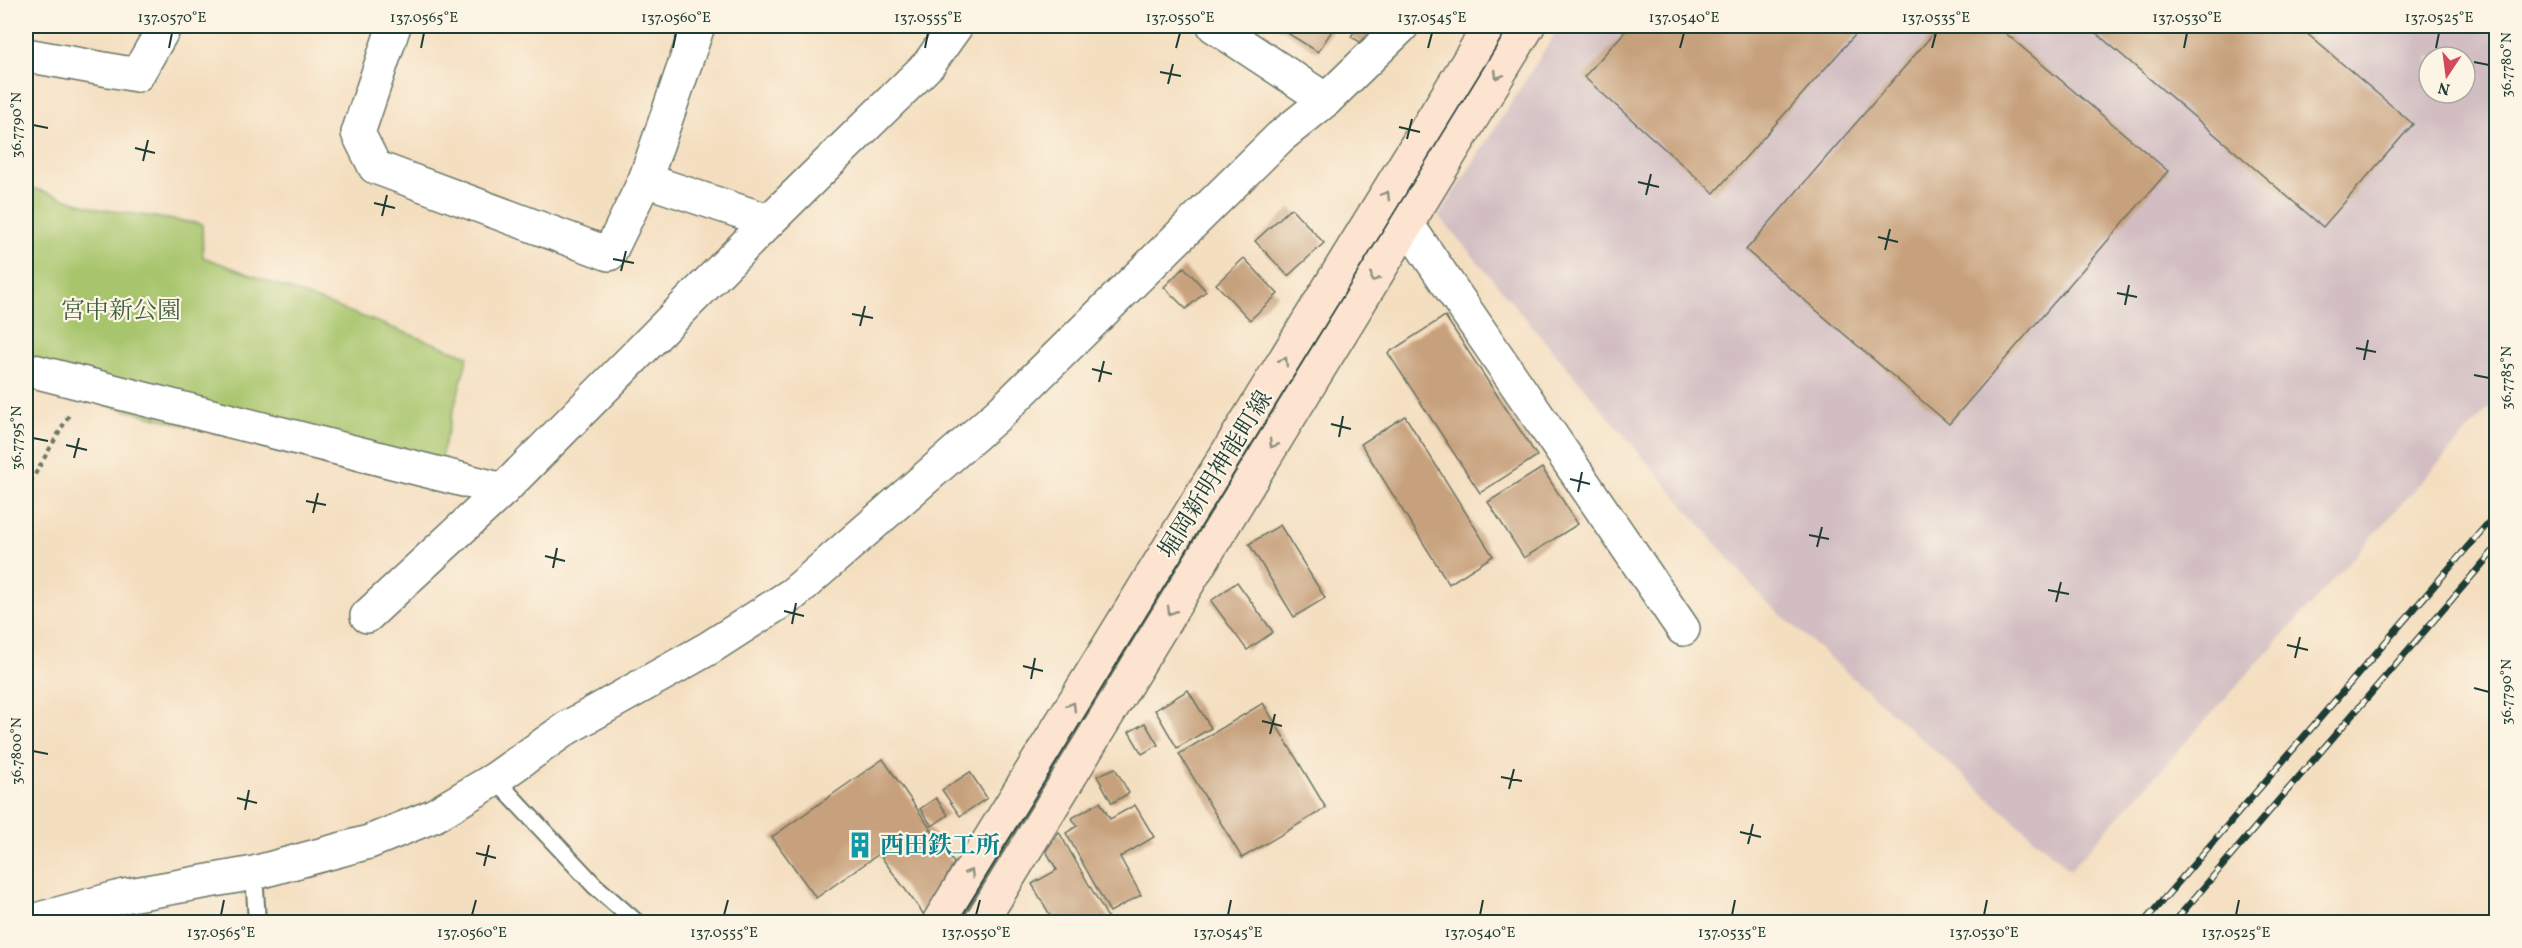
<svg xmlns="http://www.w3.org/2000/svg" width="2522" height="948" font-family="Vollkorn,'Noto Serif JP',serif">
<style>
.industrial{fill:#d2bec2;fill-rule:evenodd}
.green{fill:#a7c56c;stroke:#638150;stroke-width:1.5}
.building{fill:#c7a17d}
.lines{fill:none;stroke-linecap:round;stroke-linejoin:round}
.lane-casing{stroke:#6a7565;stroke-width:20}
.street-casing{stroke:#6a7565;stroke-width:36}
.secondary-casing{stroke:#6a7565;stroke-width:36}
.path{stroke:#6a7565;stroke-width:4;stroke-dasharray:4.5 4.5;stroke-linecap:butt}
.lane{stroke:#fff;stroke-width:16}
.street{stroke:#fff;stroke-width:33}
.secondary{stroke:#fde4d0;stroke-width:33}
.tram{stroke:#1f3d34;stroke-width:1.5}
.rail-casing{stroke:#1f3d34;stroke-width:7}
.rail{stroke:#fcf5e5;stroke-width:4.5;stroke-dasharray:14;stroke-linecap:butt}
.oneway{stroke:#8e9082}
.ticks{fill:none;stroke:#1f3d34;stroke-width:2}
.labels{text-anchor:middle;stroke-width:4.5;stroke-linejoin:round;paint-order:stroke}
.park-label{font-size:24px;fill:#415f42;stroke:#fcf5e5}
.street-label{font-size:24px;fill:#1f3d34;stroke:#fcf5e5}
.culture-label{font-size:24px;font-weight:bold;fill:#0d838f;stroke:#fcf5e5;text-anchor:start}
.neatline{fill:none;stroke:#1f3d34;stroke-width:2}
.ticks-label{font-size:15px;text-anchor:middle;fill:#1f3d34}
</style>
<rect width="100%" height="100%" fill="#fcf5e5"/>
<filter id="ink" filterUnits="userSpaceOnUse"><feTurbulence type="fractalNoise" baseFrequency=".0167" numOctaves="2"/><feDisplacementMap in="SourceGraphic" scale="12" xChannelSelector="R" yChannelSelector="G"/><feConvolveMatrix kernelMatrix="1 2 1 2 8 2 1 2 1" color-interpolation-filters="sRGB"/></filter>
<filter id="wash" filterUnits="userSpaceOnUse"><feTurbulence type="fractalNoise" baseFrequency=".008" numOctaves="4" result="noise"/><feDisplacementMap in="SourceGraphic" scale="24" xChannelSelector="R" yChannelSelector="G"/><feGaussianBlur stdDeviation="1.35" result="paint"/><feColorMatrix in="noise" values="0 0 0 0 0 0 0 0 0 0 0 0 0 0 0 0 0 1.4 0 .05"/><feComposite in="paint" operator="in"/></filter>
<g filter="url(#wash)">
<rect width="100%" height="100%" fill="#f4dec0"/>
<path class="industrial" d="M1560,26H2496V400L2070,870L1763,599L1439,216ZM2429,57H2465V93H2429Z"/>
<polygon class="green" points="26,186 99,209 202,224 203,257 468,356 433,487 26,385"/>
<g id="blocks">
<g class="building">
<polygon points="1276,26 1335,26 1318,52"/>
<polygon points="1357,26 1384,26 1371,48 1351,37"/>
<polygon points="1630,26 1863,26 1714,193 1584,77"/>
<polygon points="1940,26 1997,26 2168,171 1949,424 1746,250"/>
<polygon points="2088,26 2298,26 2413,124 2323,227"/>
<polygon points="1291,208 1324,243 1288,276 1255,241"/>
<polygon points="1244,258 1278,294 1250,320 1216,284"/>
<polygon points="1184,267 1206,291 1186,309 1164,287"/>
<polygon points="1445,316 1537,456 1480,493 1388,353"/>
<polygon points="1405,416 1493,556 1449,584 1361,444"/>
<polygon points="1542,468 1578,524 1524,558 1488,502"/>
<polygon points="1280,525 1325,598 1294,617 1249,544"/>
<polygon points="1237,582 1273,632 1247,650 1211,601"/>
<polygon points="1188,690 1211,728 1177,748 1155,710"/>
<polygon points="1263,703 1326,808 1242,858 1179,754"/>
<polygon points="1145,723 1158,745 1142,754 1129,732"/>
<polygon points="883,759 954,863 925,916 879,854 816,898 772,837"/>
<polygon points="1115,768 1129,793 1112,803 1097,776"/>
<polygon points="970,772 987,798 960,816 942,790"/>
<polygon points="936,798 948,815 932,826 920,809"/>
<polygon points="1100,802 1110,819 1135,805 1154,837 1120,857 1141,895 1110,912 1066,833 1077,826 1072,818"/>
<polygon points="1059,832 1108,918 1100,922 1054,922 1032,884 1057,870 1046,851"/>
</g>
</g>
</g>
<g filter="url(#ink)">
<use href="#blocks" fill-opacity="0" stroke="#6a7565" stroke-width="1.5"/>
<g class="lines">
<g class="lane-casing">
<g id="lane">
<polyline points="495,779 595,886 636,922"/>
<polyline points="254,873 257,922"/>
</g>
</g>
<g class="street-casing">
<g id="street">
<polyline points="394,26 358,133 375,167 609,254 645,180 698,26"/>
<polyline points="1214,26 1326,100"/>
<polyline points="26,55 137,75 165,26"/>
<polyline points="645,180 769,221"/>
<polyline points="1407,224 1683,629"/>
<polyline points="26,369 503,490"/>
<polyline points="367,616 503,490 769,221 929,64 956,26"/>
<polyline points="28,922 124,896 254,873 369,842 433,816 495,779 567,728 709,648 793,594 1000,413 1280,137 1326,100 1402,26"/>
</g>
</g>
<g class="secondary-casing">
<g id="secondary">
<polyline points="939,922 1490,26"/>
<polyline points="981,922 1528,26"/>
</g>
</g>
<polyline class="path" points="26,490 69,415"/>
<use href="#lane" class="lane"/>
<use href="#street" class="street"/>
<use href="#secondary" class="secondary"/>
<polyline class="tram" points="958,922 1509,26"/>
<g class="rail-casing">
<g id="rail">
<polyline points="2144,922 2496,514"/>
<polyline points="2174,922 2496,548"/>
</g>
</g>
<use href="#rail" class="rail"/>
</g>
<defs><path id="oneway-chevron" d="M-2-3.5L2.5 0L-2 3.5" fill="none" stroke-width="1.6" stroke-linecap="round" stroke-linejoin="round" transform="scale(1.5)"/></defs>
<g class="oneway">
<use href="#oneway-chevron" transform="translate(1498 75) rotate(121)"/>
<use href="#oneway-chevron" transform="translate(1386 195) rotate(-58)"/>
<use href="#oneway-chevron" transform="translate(1374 278) rotate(121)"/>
<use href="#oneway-chevron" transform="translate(1284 361) rotate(-58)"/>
<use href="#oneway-chevron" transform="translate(1273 444) rotate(121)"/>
<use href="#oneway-chevron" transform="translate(1171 611) rotate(121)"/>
<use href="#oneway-chevron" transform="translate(1072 706) rotate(-58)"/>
<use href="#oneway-chevron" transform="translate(970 873) rotate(-58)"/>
</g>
</g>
<path class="ticks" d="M169,48L172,33M421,48L424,33M673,48L676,33M925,48L928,33M1176,48L1180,33M1428,48L1432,33M1680,48L1684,33M1932,48L1936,33M2184,48L2187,33M2436,48L2439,33M2474,62L2489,65M1160,72L1181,76M1168,84L1173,64M33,125L48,128M1399,127L1420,132M1407,139L1412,119M135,148L155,153M143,161L148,140M1638,182L1659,187M1646,195L1651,174M374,203L395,208M382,216L387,195M1878,237L1898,242M1885,250L1890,229M613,259L634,263M621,271L626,251M2117,293L2137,297M2125,305L2129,285M852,314L873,318M860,326L865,306M2356,348L2376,352M2364,360L2368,340M1092,369L1112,374M2474,375L2489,378M1099,382L1104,361M1331,424L1351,429M1339,437L1343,416M33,438L48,441M66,445L87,450M74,458L79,438M1570,479L1590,484M1578,492L1582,472M306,501L326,505M313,513L318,493M1809,535L1829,539M1817,547L1822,527M545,556L565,561M553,568L557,548M2048,590L2069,594M2056,602L2061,582M784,611L804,616M792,624L796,603M2287,645L2308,650M2295,658L2300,637M1023,666L1043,671M1031,679L1035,658M2474,688L2489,692M1262,721L1282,726M1270,734L1275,714M33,751L48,754M1501,777L1522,781M1509,789L1514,769M237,798L257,803M245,810L249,790M1740,832L1761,837M1748,844L1753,824M476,853L496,858M484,866L489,845M221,915L224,900M472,915L476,900M724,915L728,900M976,915L980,900M1228,915L1231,900M1480,915L1483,900M1732,915L1735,900M1984,915L1987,900M2236,915L2239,900"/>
<defs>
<g id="building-bare" transform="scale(2.07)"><path d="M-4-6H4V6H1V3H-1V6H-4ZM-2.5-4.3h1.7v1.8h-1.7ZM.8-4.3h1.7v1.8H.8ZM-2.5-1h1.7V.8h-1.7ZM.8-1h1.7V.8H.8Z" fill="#0f9aa8" stroke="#fcf5e5" stroke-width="2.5" paint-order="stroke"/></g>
</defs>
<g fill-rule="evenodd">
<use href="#building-bare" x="860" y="845"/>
</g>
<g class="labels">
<g class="park-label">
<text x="121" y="318">宮中新公園</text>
</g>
<g class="street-label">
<text transform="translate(1215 474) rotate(-58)" y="8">堀岡新明神能町線</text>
</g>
<g class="culture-label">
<text x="880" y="853">西田鉄工所</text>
</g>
</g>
<rect width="2522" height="948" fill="none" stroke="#fcf5e5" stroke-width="66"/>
<g transform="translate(2447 75) rotate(193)"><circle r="28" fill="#fcf5e5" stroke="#a4ab9e" stroke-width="1.5"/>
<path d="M0-4.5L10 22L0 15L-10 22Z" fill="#d1495b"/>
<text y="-9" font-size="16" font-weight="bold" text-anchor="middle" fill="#1f3d34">N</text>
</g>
<rect x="33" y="33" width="2456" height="882" class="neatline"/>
<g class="ticks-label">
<text x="172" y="22">137.0570°E</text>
<text x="424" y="22">137.0565°E</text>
<text x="676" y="22">137.0560°E</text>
<text x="928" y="22">137.0555°E</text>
<text x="1180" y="22">137.0550°E</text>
<text x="1432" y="22">137.0545°E</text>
<text x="1684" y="22">137.0540°E</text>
<text x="1936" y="22">137.0535°E</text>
<text x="2187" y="22">137.0530°E</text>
<text x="2439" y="22">137.0525°E</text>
<text transform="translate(2506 65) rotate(-90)" y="5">36.7780°N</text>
<text transform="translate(16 125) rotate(-90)" y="5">36.7790°N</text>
<text transform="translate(2506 378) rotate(-90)" y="5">36.7785°N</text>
<text transform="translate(16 438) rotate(-90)" y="5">36.7795°N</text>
<text transform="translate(2506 692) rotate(-90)" y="5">36.7790°N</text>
<text transform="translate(16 751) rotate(-90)" y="5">36.7800°N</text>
<text x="221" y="937">137.0565°E</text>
<text x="472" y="937">137.0560°E</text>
<text x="724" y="937">137.0555°E</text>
<text x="976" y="937">137.0550°E</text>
<text x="1228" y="937">137.0545°E</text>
<text x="1480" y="937">137.0540°E</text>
<text x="1732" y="937">137.0535°E</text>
<text x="1984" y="937">137.0530°E</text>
<text x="2236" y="937">137.0525°E</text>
</g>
</svg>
